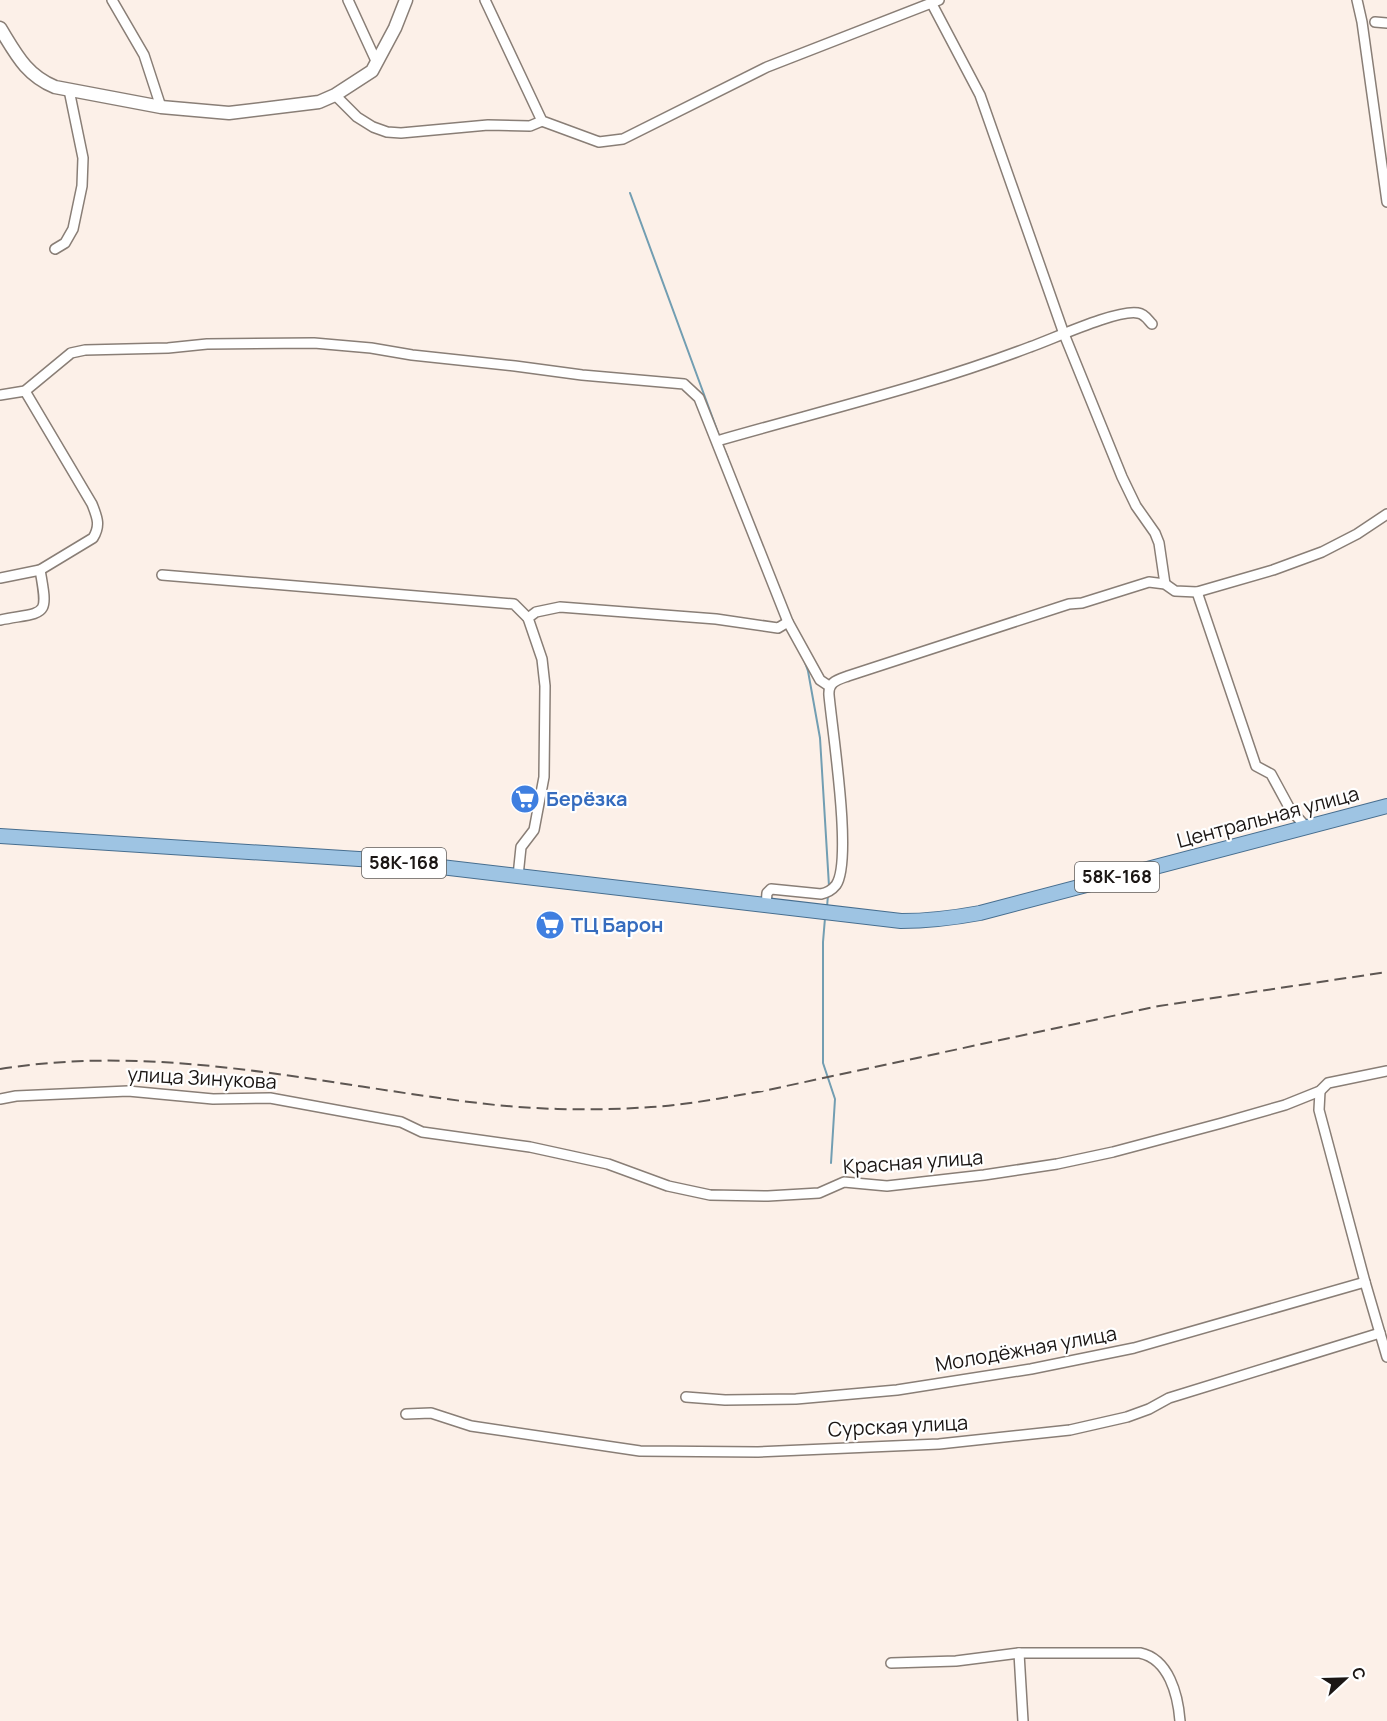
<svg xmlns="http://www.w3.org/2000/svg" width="1387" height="1721" font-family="Manrope,sans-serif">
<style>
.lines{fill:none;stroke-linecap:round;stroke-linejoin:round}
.stream{stroke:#729eb2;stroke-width:2}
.street-casing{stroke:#897e76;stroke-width:12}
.secondary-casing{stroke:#897e76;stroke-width:15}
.primary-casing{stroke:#476e8f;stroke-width:16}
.street{stroke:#fff;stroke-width:9}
.secondary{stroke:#fff;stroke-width:12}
.primary{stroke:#9ec4e3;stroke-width:14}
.rail{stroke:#5d5652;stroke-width:2;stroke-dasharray:12 6;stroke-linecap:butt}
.labels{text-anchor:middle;stroke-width:4.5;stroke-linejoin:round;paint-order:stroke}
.shield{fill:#fff;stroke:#5f5c5a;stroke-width:1.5}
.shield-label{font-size:18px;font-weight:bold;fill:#1b1614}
.shop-label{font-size:20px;font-weight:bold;fill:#366cbe;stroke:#fff;text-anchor:start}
.street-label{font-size:20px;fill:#1b1614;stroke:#fff}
</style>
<rect width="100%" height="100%" fill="#fcf0e8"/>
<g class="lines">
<g class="stream">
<polyline points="630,193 720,438"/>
<polyline points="722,444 728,458"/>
<polyline points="803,657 808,671 820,738 829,886"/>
<polyline points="827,907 828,895"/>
<polyline points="825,918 823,942 823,1063 835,1099 831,1163"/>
</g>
<g class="street-casing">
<g id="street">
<polyline points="112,0 144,55 161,107"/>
<polyline points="348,0 377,63"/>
<polyline points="485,0 542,121 599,142 623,139 767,67 939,0"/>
<polyline points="1357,0 1362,22 1387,202"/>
<polyline points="932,4 980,95 1064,334 1122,477 1136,506 1155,533 1159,543 1165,584"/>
<polyline points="1375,22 1387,23"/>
<polyline points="335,95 357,117 373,127 387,132 401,133 488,125 530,126 542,121"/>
<polyline points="55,249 65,243 73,229 82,186 83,158 69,90"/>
<polyline points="0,395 25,391 71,353 85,350 168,348 207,344 314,343 371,348 412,355 515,366 582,375 684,384 699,398 788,622 820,680 829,686"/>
<path d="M717,441C821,411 928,386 1030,347C1053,339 1117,309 1138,313C1145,314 1148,320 1152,324"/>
<polyline points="162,575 514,604 528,618"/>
<path d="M0,578L40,570L93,538C101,525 97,517 92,504L25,391"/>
<polyline points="1197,592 1256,766 1271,774 1290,809 1307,828"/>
<path d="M0,620C46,611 49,619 40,570"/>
<polyline points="518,876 521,847 534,830 544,777 545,686 542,659 528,618 536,612 560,607 716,619 778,628 788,622"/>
<path d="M766,905L767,893L771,889L821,894C826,893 832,890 836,885C853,861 832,729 829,695C828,682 837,680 848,676L1069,604L1082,603L1149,582L1165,584L1175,591L1197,592L1273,570L1322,552L1357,534L1387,514"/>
<polyline points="1320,1091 1319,1110 1365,1282 1387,1357"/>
<polyline points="0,1099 16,1096 128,1091 213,1099 270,1098 401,1122 422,1132 530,1147 608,1164 668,1186 710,1195 768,1196 819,1193 844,1182 887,1186 984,1175 1057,1164 1113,1152 1222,1123 1285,1105 1320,1091 1328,1083 1387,1071"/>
<polyline points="686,1397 725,1400 796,1399 897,1390 1031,1369 1134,1348 1365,1282"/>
<polyline points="406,1414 431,1413 471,1426 640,1451 758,1452 939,1444 1070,1430 1127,1417 1149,1409 1169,1398 1380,1333"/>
<polyline points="1019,1653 1023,1721"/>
<path d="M891,1663L956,1661L1019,1653H1140C1169,1659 1178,1695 1180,1721"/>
</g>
</g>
<g class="secondary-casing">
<path id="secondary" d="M0,28C16,54 26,75 55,87L161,107L229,113L319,102L335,95L372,71L395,28L406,0"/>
</g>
<g class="primary-casing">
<path id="primary" d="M0,836L390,861L901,921C928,921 953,918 980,913L1387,806"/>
</g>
<use href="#street" class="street"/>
<use href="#secondary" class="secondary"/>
<use href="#primary" class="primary"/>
<path class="rail" d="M0,1069C161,1043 319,1084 478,1103C535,1110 594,1111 651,1107C688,1105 726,1097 763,1091L1159,1006L1387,972"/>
</g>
<defs>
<g id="supermarket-disc" transform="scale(1.5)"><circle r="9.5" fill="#3f7fe0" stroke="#fff"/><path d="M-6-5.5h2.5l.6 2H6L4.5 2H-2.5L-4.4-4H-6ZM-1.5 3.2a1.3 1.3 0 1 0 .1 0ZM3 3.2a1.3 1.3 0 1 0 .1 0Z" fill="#fff"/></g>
</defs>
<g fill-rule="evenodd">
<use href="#supermarket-disc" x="525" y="799"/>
<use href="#supermarket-disc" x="550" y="925"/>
</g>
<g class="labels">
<g class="shield">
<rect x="362" y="848" width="84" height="30" rx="4.5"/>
<rect x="1075" y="862" width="84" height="30" rx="4.5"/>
</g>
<g class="shield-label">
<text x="404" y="869">58К-168</text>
<text x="1117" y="883">58К-168</text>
</g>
<g class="shop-label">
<text x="546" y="806">Берёзка</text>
<text x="571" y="932">ТЦ Барон</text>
</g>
<g class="street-label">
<text transform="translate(1268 817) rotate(-15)" y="7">Центральная улица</text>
<text transform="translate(202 1078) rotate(3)" y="7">улица Зинукова</text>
<text transform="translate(913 1162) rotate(-4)" y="7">Красная улица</text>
<text transform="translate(1026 1349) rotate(-10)" y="7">Молодёжная улица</text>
<text transform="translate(898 1426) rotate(-3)" y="7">Сурская улица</text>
</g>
</g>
<g transform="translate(1345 1679) rotate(68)" stroke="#ffffff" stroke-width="4.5" paint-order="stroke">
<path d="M0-4.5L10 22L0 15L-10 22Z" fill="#1b1614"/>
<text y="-9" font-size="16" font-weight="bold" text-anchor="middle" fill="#1b1614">С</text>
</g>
</svg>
